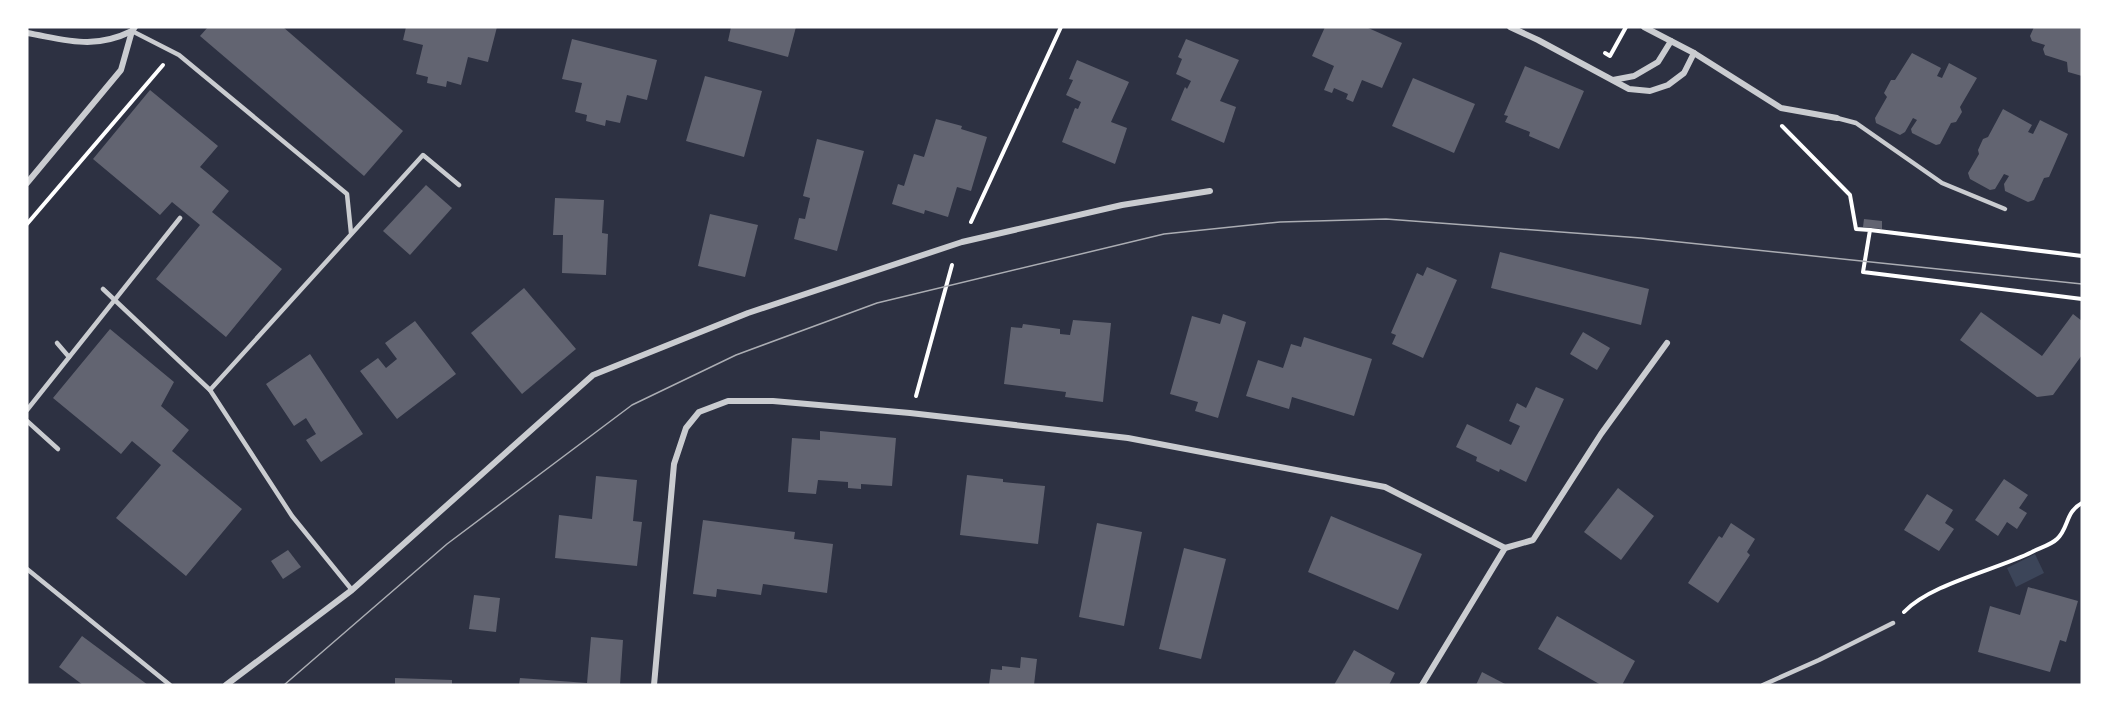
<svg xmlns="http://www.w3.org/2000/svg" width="2109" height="712" font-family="Jost,sans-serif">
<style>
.green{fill:#3c4559}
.building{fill:#626471}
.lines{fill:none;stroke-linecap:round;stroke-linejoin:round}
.path{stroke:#fff;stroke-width:4}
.service{stroke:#caccd0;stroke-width:4.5}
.minor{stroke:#caccd0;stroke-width:6}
.tram{stroke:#abadb3;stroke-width:1.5}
</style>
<rect width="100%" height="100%" fill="#2d3142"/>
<polygon class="green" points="2035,554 2044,573 2016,587 2007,568"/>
<g class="building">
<polygon points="208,27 283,27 403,131 364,176 200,36"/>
<polygon points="406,27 497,27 488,62 468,57 461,85 447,81 446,87 427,83 428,77 416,74 423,45 403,40"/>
<polygon points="731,27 796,27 788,57 728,41"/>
<polygon points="1325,27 1366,27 1402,43 1382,88 1362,80 1353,102 1346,99 1348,94 1334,88 1332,93 1324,90 1334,66 1312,56"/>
<polygon points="2034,27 2082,27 2082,76 2068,72 2067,62 2045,55 2043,49 2045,45 2032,41 2030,36"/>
<polygon points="572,39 657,60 647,100 627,95 620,123 606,120 605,126 586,121 587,115 575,112 582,83 562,79"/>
<polygon points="1186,39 1239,60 1220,101 1236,107 1224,143 1171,120 1185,87 1187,89 1191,81 1176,74 1182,59 1178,57"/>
<polygon points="1912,53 1941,68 1937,76 1942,78 1949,63 1977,78 1960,107 1962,112 1956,122 1951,123 1940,144 1936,145 1912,133 1911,129 1917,120 1913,118 1905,132 1900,135 1876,123 1875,118 1887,97 1884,93 1891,80 1895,80"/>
<polygon points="1077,60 1129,82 1111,122 1127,128 1115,164 1062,142 1075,108 1078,109 1081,102 1066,95 1073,80 1069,79"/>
<polygon points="1525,66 1584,91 1559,149 1529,136 1530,132 1505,122 1508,116 1504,115"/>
<polygon points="705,76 762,91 744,157 686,141"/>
<polygon points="1413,78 1475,104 1454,153 1392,126"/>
<polygon points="150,90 218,146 200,167 229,191 212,212 282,269 226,337 156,279 200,225 172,202 160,215 93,159"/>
<polygon points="2003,109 2032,125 2028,132 2033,134 2040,120 2068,134 2049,177 2044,178 2034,200 2028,202 2005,191 2004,184 2009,176 2004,174 1995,189 1990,190 1970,179 1968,173 1979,154 1978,150 1983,139 1988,137"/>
<polygon points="936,119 962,126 961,129 987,137 971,191 957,187 948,217 925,210 924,214 892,204 898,184 904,186 914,154 924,157"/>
<polygon points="817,139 864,151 837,251 794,239 799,218 805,219 810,198 803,196"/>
<polygon points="426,185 452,208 410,255 383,231"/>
<polygon points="555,198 604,200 602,233 608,234 606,275 562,273 563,235 553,235"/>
<polygon points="710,214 758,225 745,277 698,266"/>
<polygon points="1864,219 1882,221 1882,229 1863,227"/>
<polygon points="1500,252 1649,289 1641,325 1491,288"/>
<polygon points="1427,267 1457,280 1423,358 1392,344 1396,335 1391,333 1417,273 1423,276"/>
<polygon points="524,288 576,349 522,394 471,333"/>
<polygon points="1981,312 2042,356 2073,314 2082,321 2082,355 2053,395 2037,397 1960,340"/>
<polygon points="1223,314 1246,322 1218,418 1195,411 1198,402 1170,394 1192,316 1220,324"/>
<polygon points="1073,320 1111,323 1103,402 1065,397 1066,392 1004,384 1011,327 1022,328 1023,324 1060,329 1060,334 1070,335"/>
<polygon points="415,321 456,374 397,419 360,371 378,358 386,368 397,359 385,343"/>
<polygon points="110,329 174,382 161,406 189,430 172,451 242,509 186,576 116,518 161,465 132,441 121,454 53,398"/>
<polygon points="1583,332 1610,348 1597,370 1570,354"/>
<polygon points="1304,337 1372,359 1354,416 1292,397 1289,409 1246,396 1258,360 1283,368 1291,344 1301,347"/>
<polygon points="310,354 363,434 321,462 306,440 316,434 306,418 294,426 266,384"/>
<polygon points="1536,387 1564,399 1526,482 1500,469 1499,472 1476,461 1477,457 1456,447 1467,424 1511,445 1520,426 1509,421 1517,403 1526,408"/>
<polygon points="820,431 896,438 892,486 861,484 861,489 848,488 848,482 818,480 816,494 788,492 792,438 820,440"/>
<polygon points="967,475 1003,479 1003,482 1045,486 1038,544 960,535"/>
<polygon points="596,476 637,480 633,521 642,522 637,566 555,558 559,515 592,519"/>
<polygon points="2004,479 2028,495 2019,508 2027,513 2017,529 2007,522 1998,536 1975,520"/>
<polygon points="1618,488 1654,516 1621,560 1584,532"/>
<polygon points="1927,494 1953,510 1945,523 1954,529 1939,551 1904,530"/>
<polygon points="1331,516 1422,554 1398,610 1308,572"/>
<polygon points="703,520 795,532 794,539 833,544 827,593 763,584 761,595 717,589 716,597 693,594"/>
<polygon points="1097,523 1142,532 1124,626 1079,617"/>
<polygon points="1731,523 1755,539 1747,552 1750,555 1718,603 1688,583 1719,536 1722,538"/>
<polygon points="1184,548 1226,559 1201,659 1159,649"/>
<polygon points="288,550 301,567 283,579 271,561"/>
<polygon points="2028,587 2078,601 2066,642 2060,640 2050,672 1978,652 1990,606 2020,615"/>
<polygon points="474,595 500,598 496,632 469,629"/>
<polygon points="1557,616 1635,661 1622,685 1601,685 1538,649"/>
<polygon points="82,636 148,685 83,685 59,667"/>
<polygon points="591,637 623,640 620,685 519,685 520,678 587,683"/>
<polygon points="1354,650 1395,673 1389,685 1334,685"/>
<polygon points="1021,657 1037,659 1034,685 989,685 991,669 1002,670 1002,666 1020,668"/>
<polygon points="1482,672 1507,685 1476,685"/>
<polygon points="395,678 452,680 452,685 395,685"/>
</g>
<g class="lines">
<g class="path">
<polyline points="1605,53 1610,56 1626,27"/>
<polyline points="1782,126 1850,195 1856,229 1870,230 1863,272 2082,299"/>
<polyline points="971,222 1061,27"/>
<polyline points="27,224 163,65"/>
<polyline points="1870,230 2082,256"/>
<polyline points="916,396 952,265"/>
<path d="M1904,612C1930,584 1996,570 2032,552C2039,548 2051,545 2057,539C2069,528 2065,512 2082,503"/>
</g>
<g class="service">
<polyline points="132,31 179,55 347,194 351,233"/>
<polyline points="1837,118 1856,123 1942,183 2005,209"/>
<polyline points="103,289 210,390 292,516 352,590"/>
<polyline points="57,343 69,357"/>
<polyline points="210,390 423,155 459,185"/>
<polyline points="27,410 180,218"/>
<polyline points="27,421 58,449"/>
<polyline points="27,569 170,685"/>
<polyline points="1763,685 1819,660 1893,623"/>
</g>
<g class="minor">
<polyline points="1510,27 1538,40 1629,89 1650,91 1668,85 1684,73 1694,53"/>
<polyline points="1644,27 1694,53 1781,108 1837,118"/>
<path d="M27,33C67,40 93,50 132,31"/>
<polyline points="1613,80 1634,76 1658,62 1671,41"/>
<polyline points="27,183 121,70 132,31 135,27"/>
<polyline points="1505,548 1533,540 1601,434 1667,343"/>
<polyline points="226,685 352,590 593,375 748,313 962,242 1122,205 1210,191"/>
<polyline points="654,685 674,464 686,428 699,412 728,401 773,401 910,413 1128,438 1385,487 1505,548 1422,685"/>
</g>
<polyline class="tram" points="284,685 447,544 632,405 736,355 877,303 1164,234 1280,222 1386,219 1641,238 2082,284"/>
</g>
<rect width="2109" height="712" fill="none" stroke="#ffffff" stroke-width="57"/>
</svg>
